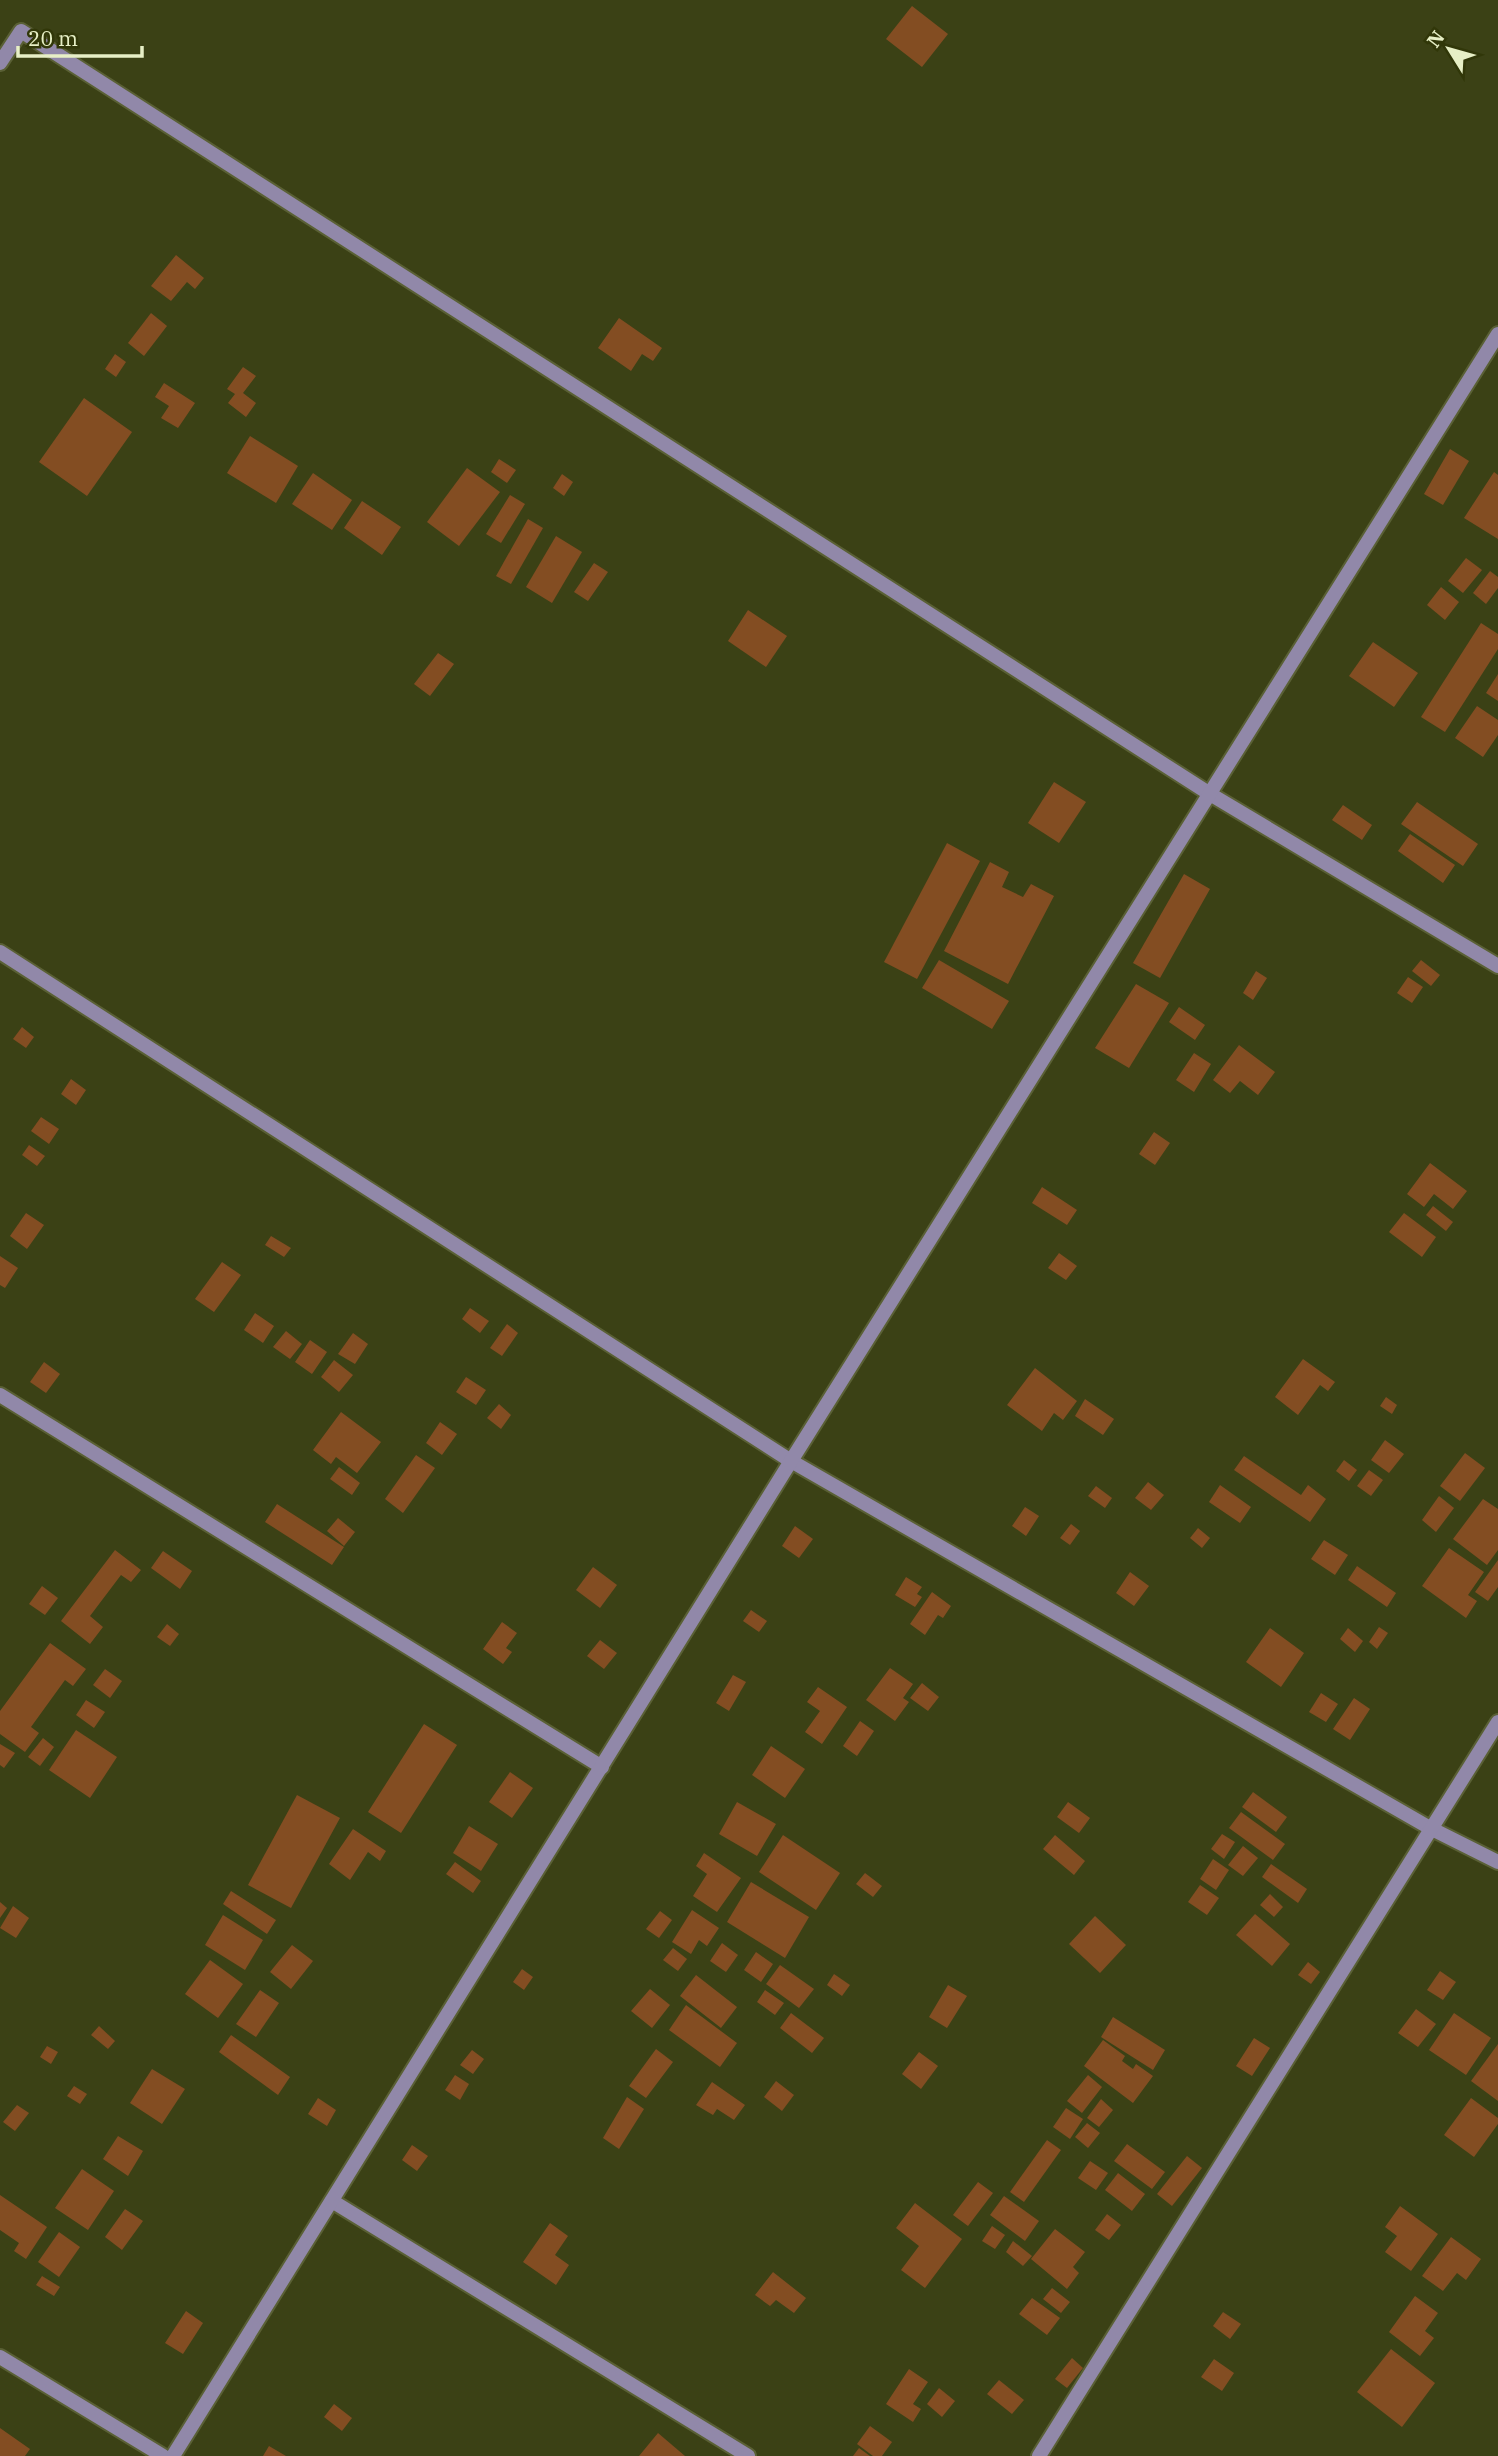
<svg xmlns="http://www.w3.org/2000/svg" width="1498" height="2456" font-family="'IBM Plex Serif',serif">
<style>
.building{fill:#834d22}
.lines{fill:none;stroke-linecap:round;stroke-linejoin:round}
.minor-casing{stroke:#5a6035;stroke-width:18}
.minor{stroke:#9188a9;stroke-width:14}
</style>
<rect width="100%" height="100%" fill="#3b4115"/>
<g class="building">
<polygon points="912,6 948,34 922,67 886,39"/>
<polygon points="176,255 204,278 195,289 187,282 171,301 151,286"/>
<polygon points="151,313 167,326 144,356 128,343"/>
<polygon points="619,318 662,348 653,361 642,354 631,371 598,348"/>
<polygon points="115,354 126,362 116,377 105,369"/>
<polygon points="243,367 256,376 243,393 256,403 246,417 228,403 235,394 227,389"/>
<polygon points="164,383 195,403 178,428 161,418 169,406 155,397"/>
<polygon points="84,398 132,432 87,496 39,462"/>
<polygon points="250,436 298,466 276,503 227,473"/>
<polygon points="1450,449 1469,461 1443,505 1424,494"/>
<polygon points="499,459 516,470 507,483 491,472"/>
<polygon points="467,468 500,492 459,546 427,522"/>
<polygon points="1494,472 1498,475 1498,539 1464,518"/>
<polygon points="313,473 352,500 332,530 292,504"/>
<polygon points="562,474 573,482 564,496 553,488"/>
<polygon points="510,495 525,504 501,543 486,534"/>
<polygon points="362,501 401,527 382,555 344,528"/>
<polygon points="528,519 543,528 511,584 496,576"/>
<polygon points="556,536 582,552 552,603 526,587"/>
<polygon points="1466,558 1482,570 1463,593 1448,581"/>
<polygon points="594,563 608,572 588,601 574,592"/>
<polygon points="1490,571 1498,577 1498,588 1486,604 1473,593"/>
<polygon points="1441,587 1459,602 1445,620 1427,605"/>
<polygon points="748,610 787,636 766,667 728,641"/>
<polygon points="1481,623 1498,634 1498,649 1445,732 1421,717"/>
<polygon points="1373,642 1418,673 1394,707 1349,676"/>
<polygon points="438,653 454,664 430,696 414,684"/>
<polygon points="1498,674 1498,701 1486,693"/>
<polygon points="1477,706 1498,720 1498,735 1483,757 1455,738"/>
<polygon points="1054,782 1086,802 1059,843 1028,823"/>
<polygon points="1417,802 1478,844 1463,866 1401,824"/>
<polygon points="1343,805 1372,825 1362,840 1332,820"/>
<polygon points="1410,834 1455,865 1443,883 1398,851"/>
<polygon points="947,843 980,861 917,979 884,962"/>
<polygon points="990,862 1009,872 1002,887 1023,897 1031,884 1054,896 1008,984 944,951"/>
<polygon points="1184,874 1210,889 1160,978 1133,963"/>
<polygon points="939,960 1009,1001 992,1029 922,988"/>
<polygon points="1421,960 1440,975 1431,986 1412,971"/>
<polygon points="1256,971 1267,978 1253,1000 1243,993"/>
<polygon points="1408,977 1423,987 1412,1003 1397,993"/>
<polygon points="1136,984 1169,1003 1129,1068 1095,1048"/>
<polygon points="1179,1007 1205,1025 1195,1040 1169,1022"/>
<polygon points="22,1027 34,1037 26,1048 13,1039"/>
<polygon points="1239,1045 1275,1072 1258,1095 1240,1081 1230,1093 1213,1080"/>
<polygon points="1194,1053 1211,1064 1194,1092 1176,1080"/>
<polygon points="71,1079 86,1090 76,1105 61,1094"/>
<polygon points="41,1117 59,1129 49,1144 31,1131"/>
<polygon points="1154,1132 1170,1143 1155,1165 1139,1154"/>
<polygon points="29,1145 45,1156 37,1166 22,1155"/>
<polygon points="1430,1163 1467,1191 1453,1209 1434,1194 1424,1207 1407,1194"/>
<polygon points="1042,1187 1077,1210 1067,1225 1032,1203"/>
<polygon points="1433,1206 1453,1222 1446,1231 1426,1215"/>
<polygon points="26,1213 44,1225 27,1249 10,1236"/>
<polygon points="1404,1213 1436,1237 1422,1257 1389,1232"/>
<polygon points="271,1236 291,1248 284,1257 265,1245"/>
<polygon points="1059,1253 1077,1266 1066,1280 1048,1268"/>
<polygon points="0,1256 18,1268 5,1288 0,1285"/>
<polygon points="222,1262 241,1275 214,1312 195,1299"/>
<polygon points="470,1308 489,1321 480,1333 462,1319"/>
<polygon points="255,1313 274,1326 263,1343 244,1330"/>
<polygon points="507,1324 518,1333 502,1356 490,1348"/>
<polygon points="286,1331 302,1344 290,1359 273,1347"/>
<polygon points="353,1333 368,1344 355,1364 338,1354"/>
<polygon points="310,1340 327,1352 312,1374 295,1362"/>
<polygon points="1303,1359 1335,1382 1328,1391 1320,1385 1298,1415 1275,1397"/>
<polygon points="334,1360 353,1375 339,1392 321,1377"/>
<polygon points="44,1362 60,1374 46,1393 30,1382"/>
<polygon points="1035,1368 1077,1401 1063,1420 1054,1413 1042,1431 1007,1405"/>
<polygon points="466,1377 486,1390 476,1405 456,1392"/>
<polygon points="1386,1397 1397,1405 1392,1414 1380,1406"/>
<polygon points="1085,1399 1114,1419 1103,1435 1075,1416"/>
<polygon points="499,1404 511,1415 501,1429 487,1418"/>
<polygon points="341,1412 381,1442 357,1473 336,1457 331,1464 313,1450"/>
<polygon points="440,1422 457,1434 442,1455 426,1443"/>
<polygon points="1385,1440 1404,1454 1389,1473 1371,1460"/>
<polygon points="1465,1453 1485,1468 1460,1501 1440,1486"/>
<polygon points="416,1455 435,1468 403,1513 385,1499"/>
<polygon points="1244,1456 1301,1495 1308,1485 1326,1499 1310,1522 1234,1470"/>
<polygon points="1344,1460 1357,1470 1349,1481 1336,1471"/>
<polygon points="339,1467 360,1483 352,1495 330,1479"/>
<polygon points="1369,1470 1383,1480 1371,1496 1357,1486"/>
<polygon points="1148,1482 1164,1495 1151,1510 1135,1498"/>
<polygon points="1220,1485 1251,1507 1240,1523 1209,1502"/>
<polygon points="1096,1486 1112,1498 1105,1508 1088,1496"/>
<polygon points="1439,1496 1454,1508 1436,1532 1422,1520"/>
<polygon points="1483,1499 1498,1509 1498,1550 1487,1565 1453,1539"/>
<polygon points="277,1504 344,1547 332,1565 265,1522"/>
<polygon points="1025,1507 1039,1516 1026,1536 1012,1526"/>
<polygon points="338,1518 355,1532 344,1546 327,1531"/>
<polygon points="1071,1524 1080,1531 1070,1545 1060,1538"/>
<polygon points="795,1526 813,1539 799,1558 782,1546"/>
<polygon points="1198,1528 1210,1538 1202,1548 1190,1538"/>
<polygon points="1324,1540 1348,1555 1335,1575 1311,1559"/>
<polygon points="1449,1548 1484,1572 1468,1595 1477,1601 1466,1618 1422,1586"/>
<polygon points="115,1550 141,1570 131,1582 121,1575 90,1616 103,1627 90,1644 61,1621"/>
<polygon points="163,1551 192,1571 180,1589 151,1568"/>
<polygon points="1498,1560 1498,1587 1488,1601 1475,1592"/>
<polygon points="1357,1566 1396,1593 1387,1607 1348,1580"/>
<polygon points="593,1567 617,1585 600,1608 576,1590"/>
<polygon points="1130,1572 1149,1586 1134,1606 1116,1593"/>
<polygon points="906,1577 922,1587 917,1594 922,1597 915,1607 895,1595"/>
<polygon points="42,1586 58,1598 45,1615 29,1604"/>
<polygon points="932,1592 951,1606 943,1618 938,1615 925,1635 910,1624"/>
<polygon points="751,1610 767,1621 759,1632 743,1621"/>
<polygon points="502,1622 517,1633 506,1648 512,1652 503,1664 483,1649"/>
<polygon points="167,1624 179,1634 170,1646 157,1637"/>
<polygon points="1379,1627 1388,1633 1377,1649 1369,1642"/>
<polygon points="1270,1628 1304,1653 1281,1687 1246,1662"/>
<polygon points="1348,1628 1363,1641 1355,1652 1340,1639"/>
<polygon points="600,1640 617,1653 604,1669 587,1656"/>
<polygon points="50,1643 86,1669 73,1686 65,1680 31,1727 39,1733 25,1752 0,1734 0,1711"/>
<polygon points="890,1668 913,1684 903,1698 909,1702 895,1721 866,1700"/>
<polygon points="105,1669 122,1681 110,1698 93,1685"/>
<polygon points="733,1675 746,1682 729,1711 716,1703"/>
<polygon points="922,1683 939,1697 928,1711 910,1698"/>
<polygon points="818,1687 847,1707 822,1744 805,1732 820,1711 807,1702"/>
<polygon points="1321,1693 1338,1704 1326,1722 1309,1712"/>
<polygon points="1354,1698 1370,1709 1350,1740 1333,1729"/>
<polygon points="86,1700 105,1712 94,1728 76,1715"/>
<polygon points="860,1721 874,1731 857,1756 843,1746"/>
<polygon points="424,1724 457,1745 401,1833 368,1812"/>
<polygon points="76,1730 117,1757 90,1798 49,1770"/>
<polygon points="43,1738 54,1747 40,1766 28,1757"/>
<polygon points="0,1744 15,1753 4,1768 0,1765"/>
<polygon points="771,1746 805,1769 785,1798 752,1775"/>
<polygon points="510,1772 533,1788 512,1818 489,1802"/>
<polygon points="1253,1792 1287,1817 1276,1832 1242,1807"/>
<polygon points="297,1795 340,1818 291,1908 248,1885"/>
<polygon points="737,1802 776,1824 757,1856 719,1834"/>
<polygon points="1068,1802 1090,1818 1079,1833 1057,1817"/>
<polygon points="1241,1812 1285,1844 1273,1860 1229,1828"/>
<polygon points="469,1826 498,1844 481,1871 453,1853"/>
<polygon points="353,1829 386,1851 380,1861 368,1852 350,1880 329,1864"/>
<polygon points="1222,1834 1235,1842 1224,1859 1211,1849"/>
<polygon points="783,1835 840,1873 816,1910 759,1872"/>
<polygon points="1055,1835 1085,1861 1074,1875 1043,1849"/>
<polygon points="1243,1846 1258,1858 1243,1876 1228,1865"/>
<polygon points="704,1853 741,1878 717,1912 693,1896 707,1874 696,1866"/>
<polygon points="1213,1859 1229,1870 1216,1890 1200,1879"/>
<polygon points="455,1862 481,1881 473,1893 446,1874"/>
<polygon points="1271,1864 1307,1889 1298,1903 1262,1877"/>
<polygon points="865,1873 882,1886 873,1897 856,1884"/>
<polygon points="751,1882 809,1917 785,1958 727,1922"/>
<polygon points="1200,1885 1219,1898 1207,1915 1188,1902"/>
<polygon points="231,1891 276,1920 267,1934 223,1904"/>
<polygon points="1270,1894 1283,1907 1274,1917 1260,1905"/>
<polygon points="0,1902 7,1908 0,1918"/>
<polygon points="13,1906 29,1918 16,1938 0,1928"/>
<polygon points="692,1910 719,1928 707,1946 699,1940 691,1954 672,1942"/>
<polygon points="660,1911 672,1920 659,1938 646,1929"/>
<polygon points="1255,1914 1290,1944 1272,1966 1236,1935"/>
<polygon points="223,1915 263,1940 245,1970 205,1945"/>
<polygon points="1095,1916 1126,1945 1100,1973 1069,1944"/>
<polygon points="722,1943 738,1955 726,1972 710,1961"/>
<polygon points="292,1945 313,1961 291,1989 270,1972"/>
<polygon points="673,1948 687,1959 678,1971 663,1960"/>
<polygon points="756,1952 773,1964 761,1982 744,1970"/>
<polygon points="210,1960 243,1984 218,2018 185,1994"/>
<polygon points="1308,1962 1320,1972 1311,1984 1298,1975"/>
<polygon points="780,1965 814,1989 799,2008 766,1984"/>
<polygon points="522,1969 533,1977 524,1990 513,1982"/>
<polygon points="1440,1971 1456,1982 1443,2000 1427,1990"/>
<polygon points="834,1974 850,1985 842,1996 827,1985"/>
<polygon points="696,1975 737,2007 721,2028 680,1996"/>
<polygon points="948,1985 967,1996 947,2028 929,2017"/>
<polygon points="650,1989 670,2005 652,2028 631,2011"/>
<polygon points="260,1990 279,2003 256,2037 236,2024"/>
<polygon points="765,1990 784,2003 775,2015 757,2002"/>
<polygon points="686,2005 737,2043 720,2067 669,2030"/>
<polygon points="1416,2009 1436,2024 1418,2047 1398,2033"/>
<polygon points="791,2013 824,2038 812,2053 780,2028"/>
<polygon points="1454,2013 1491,2038 1466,2075 1429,2050"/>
<polygon points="1113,2017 1165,2050 1153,2070 1101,2037"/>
<polygon points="99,2026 115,2041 108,2049 91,2035"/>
<polygon points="231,2035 290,2077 278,2095 219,2052"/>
<polygon points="1254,2038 1270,2048 1252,2076 1236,2066"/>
<polygon points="1103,2040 1125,2056 1122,2061 1133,2069 1136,2064 1153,2076 1133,2103 1084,2066"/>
<polygon points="1498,2044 1498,2101 1471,2081"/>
<polygon points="47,2046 58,2052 51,2064 40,2057"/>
<polygon points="656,2049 673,2062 646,2098 629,2086"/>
<polygon points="472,2050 484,2059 473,2074 460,2065"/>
<polygon points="919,2052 938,2066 921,2089 902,2074"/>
<polygon points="152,2069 185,2089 162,2124 130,2103"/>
<polygon points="455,2075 469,2084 460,2100 445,2090"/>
<polygon points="1088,2075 1102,2087 1082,2113 1067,2101"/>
<polygon points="776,2081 794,2095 782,2111 764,2097"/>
<polygon points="712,2082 745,2105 734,2120 717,2109 713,2115 696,2105"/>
<polygon points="74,2086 87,2094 80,2104 67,2096"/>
<polygon points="627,2097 644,2109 619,2149 603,2138"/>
<polygon points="318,2098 336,2110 327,2126 308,2114"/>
<polygon points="1471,2098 1498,2118 1498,2124 1474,2157 1444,2135"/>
<polygon points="1101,2099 1113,2110 1099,2127 1087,2118"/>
<polygon points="17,2105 29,2113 15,2131 3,2122"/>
<polygon points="1066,2108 1083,2119 1070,2139 1053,2127"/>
<polygon points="1087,2123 1100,2133 1088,2148 1075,2137"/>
<polygon points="118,2136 143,2151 128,2176 103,2159"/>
<polygon points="1047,2140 1061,2150 1024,2202 1010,2192"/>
<polygon points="1127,2144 1165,2172 1152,2189 1114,2161"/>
<polygon points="412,2145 428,2156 417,2171 402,2160"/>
<polygon points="1187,2156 1202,2168 1172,2206 1157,2194"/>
<polygon points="1090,2161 1108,2173 1096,2190 1078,2178"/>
<polygon points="82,2169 114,2191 88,2230 55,2208"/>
<polygon points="1118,2173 1145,2194 1132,2211 1105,2190"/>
<polygon points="978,2182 993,2193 968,2226 953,2215"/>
<polygon points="0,2195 47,2227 26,2259 14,2251 19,2243 0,2230"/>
<polygon points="1004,2196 1039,2221 1025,2241 990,2215"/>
<polygon points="915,2203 962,2239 925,2288 901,2270 919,2246 896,2228"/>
<polygon points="1400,2206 1438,2234 1411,2271 1385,2252 1397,2236 1385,2227"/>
<polygon points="125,2209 143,2221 122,2250 105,2237"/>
<polygon points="1107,2214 1121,2225 1109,2240 1095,2230"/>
<polygon points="550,2223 568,2236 555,2255 569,2265 556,2285 523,2262"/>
<polygon points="992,2226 1005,2235 995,2249 982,2241"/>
<polygon points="1055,2229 1085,2252 1073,2267 1079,2273 1067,2289 1031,2259"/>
<polygon points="59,2232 80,2247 59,2277 38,2262"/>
<polygon points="1451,2237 1481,2259 1466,2280 1457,2273 1443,2291 1422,2276"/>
<polygon points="1013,2241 1032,2256 1023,2266 1006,2252"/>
<polygon points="773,2272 806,2298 794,2313 776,2300 770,2306 755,2295"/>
<polygon points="42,2276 60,2287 54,2296 36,2285"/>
<polygon points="1052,2288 1070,2302 1061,2313 1043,2299"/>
<polygon points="1415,2296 1438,2313 1425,2331 1434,2338 1420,2356 1389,2332"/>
<polygon points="1032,2298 1060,2318 1047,2335 1019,2314"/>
<polygon points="186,2311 203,2323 183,2354 165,2343"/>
<polygon points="1223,2312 1241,2324 1230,2339 1213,2326"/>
<polygon points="1391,2349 1435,2383 1402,2427 1357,2392"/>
<polygon points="1072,2358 1083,2368 1067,2388 1055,2379"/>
<polygon points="1214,2359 1234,2373 1222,2391 1201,2377"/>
<polygon points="909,2369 928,2382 913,2404 921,2409 913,2422 886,2404"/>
<polygon points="999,2380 1024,2400 1012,2414 987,2394"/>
<polygon points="939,2388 955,2401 942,2417 927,2404"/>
<polygon points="334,2404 352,2418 342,2431 324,2417"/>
<polygon points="870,2426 892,2442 882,2456 873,2456 857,2444"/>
<polygon points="0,2428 30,2449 25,2456 0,2456"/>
<polygon points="658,2433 685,2456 639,2456"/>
<polygon points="269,2446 286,2456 263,2456"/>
<polygon points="859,2448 870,2456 853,2456"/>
</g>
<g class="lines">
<g class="minor-casing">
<g id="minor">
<polyline points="0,63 21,31 1210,794 1498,966"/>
<polyline points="0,952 791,1461 1430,1828 1498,1862"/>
<polyline points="0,1395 602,1767"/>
<polyline points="332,2201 748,2456"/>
<polyline points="0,2357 163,2456"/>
<polyline points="173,2456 791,1461 1498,334"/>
<polyline points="1039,2456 1498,1722"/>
</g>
</g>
<use href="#minor" class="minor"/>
</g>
<g transform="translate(1449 49) rotate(307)" stroke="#313709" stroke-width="5" paint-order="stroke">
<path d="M0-5L12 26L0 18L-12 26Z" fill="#e7efc6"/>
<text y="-10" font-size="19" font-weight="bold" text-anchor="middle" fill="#e7efc6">N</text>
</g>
<path d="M18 46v10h124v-10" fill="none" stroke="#e7efc6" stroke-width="3.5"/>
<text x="28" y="46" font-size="21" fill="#e7efc6" stroke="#313709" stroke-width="5" paint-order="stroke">20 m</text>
</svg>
